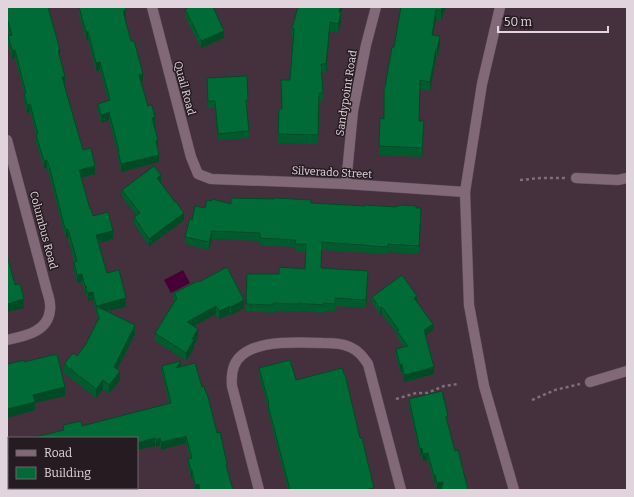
<svg xmlns="http://www.w3.org/2000/svg" width="634" height="497" font-family="Bitter,serif">
<style>
.water{fill:#490037}
.lines{fill:none;stroke-linecap:round;stroke-linejoin:round}
.street-casing{stroke:#5e4d58;stroke-width:11}
.secondary-casing{stroke:#5e4d58;stroke-width:11}
.path{stroke:#806e79;stroke-width:2.5;stroke-dasharray:3 3;stroke-linecap:butt}
.street{stroke:#816977;stroke-width:10}
.secondary{stroke:#816977;stroke-width:10}
.wall{fill:#005c2f}
.shaded-wall{fill:#004b26}
.building{fill:#006b37;stroke:#004b26}
.labels{text-anchor:middle;stroke-width:3;stroke-linejoin:round;paint-order:stroke}
.street-label{font-size:11px;fill:#e2d4dc;stroke:#251b21}
</style>
<rect width="100%" height="100%" fill="#45303d"/>
<polygon class="water" points="183,270 190,283 171,293 164,280"/>
<g class="lines">
<g class="street-casing">
<g id="street">
<polyline points="152,7 191,157 198,174 211,179 346,184 465,192"/>
<path d="M7,140L47,291C49,297 51,303 50,310C48,332 25,336 7,340"/>
<polyline points="576,178 618,180 627,178"/>
<polyline points="346,184 353,111 366,45 376,7"/>
<polyline points="590,382 627,371"/>
<path d="M259,490L232,386C231,375 232,363 242,355C259,340 301,342 323,343C332,343 342,343 350,347C359,351 363,357 368,364L401,490"/>
</g>
</g>
<g class="secondary-casing">
<polyline id="secondary" points="500,7 482,84 465,192 469,305 484,386 514,490"/>
</g>
<g class="path">
<polyline points="520,180 541,178 566,178"/>
<polyline points="396,399 416,393 427,393 444,386 458,384"/>
<polyline points="532,400 555,390 580,384"/>
</g>
<use href="#street" class="street"/>
<use href="#secondary" class="secondary"/>
</g>
<g class="wall">
<polygon points="7,7 60,58 64,85 83,150 95,174 81,178 90,209 93,216 113,239 99,243 107,273 126,307 107,311 135,334 117,369 120,380 109,394 103,389 96,398 64,373 64,364 77,356 86,344 98,321 93,300 88,301 86,294 85,295 82,282 77,283 74,270 74,262 68,238 66,238 64,233 49,174 47,168 44,169 36,143 36,135 30,112 27,113 24,102 24,93 15,58 12,59 8,44 8,36 9,35 7,27"/>
<polygon points="79,7 126,18 125,18 131,41 143,81 141,82 148,106 155,125 154,125 158,148 159,162 121,172 118,159 118,154 116,147 109,120 101,123 98,111 98,104 108,101 100,70 96,71 88,39 86,40 79,14"/>
<polygon points="401,7 446,7 441,20 436,19 433,35 440,45 437,58 436,58 430,91 420,89 419,121 424,130 422,157 379,155 379,146 384,119 385,87 394,47 401,9"/>
<polygon points="185,9 224,38 201,48 185,16"/>
<polygon points="341,13 341,22 338,33 330,31 326,73 322,72 323,102 319,102 318,144 278,143 279,109 282,109 290,80 293,37 292,37 292,28"/>
<polygon points="247,76 248,107 247,107 249,131 249,138 218,140 215,108 208,108 207,78"/>
<polygon points="161,182 160,183 184,220 149,246 134,224 134,217 136,215 122,197 122,190"/>
<polygon points="211,201 231,204 311,203 365,206 416,208 421,216 419,254 388,252 388,254 322,250 321,268 368,278 366,308 335,306 335,312 324,311 323,313 298,311 298,312 273,311 273,313 246,311 246,304 279,274 305,269 305,252 295,251 295,247 260,245 260,241 212,239 209,250 185,244 185,237 192,220"/>
<polygon points="199,282 244,308 231,315 230,314 219,319 216,314 193,326 198,337 194,345 194,348 186,361 155,341 155,333 174,301 174,293"/>
<polygon points="372,297 417,302 433,330 425,336 434,374 404,382 402,371 400,372 396,356 396,349 404,347 397,338 397,334 382,314 380,315 372,303"/>
<polygon points="162,366 181,367 202,387 217,433 233,490 195,490 192,477 191,477 188,466 188,459 190,459 186,443 161,450 160,445 156,447 155,446 63,430 63,425 82,426 169,404 162,373"/>
<polygon points="259,368 360,438 374,490 288,490 268,411 268,408 259,375"/>
<polygon points="409,399 442,489 437,490 435,482 434,483 428,460 423,461 422,455 420,456 409,405"/>
</g>
<g class="shaded-wall">
<polygon points="340,7 343,7 341,13 341,22 338,33 339,12"/>
<polygon points="442,7 446,7 441,20 441,11"/>
<polygon points="126,10 126,18 123,18 123,11"/>
<polygon points="436,10 436,19 432,44 432,35"/>
<polygon points="330,22 330,31 326,73 326,64"/>
<polygon points="88,31 88,39 86,40 86,32"/>
<polygon points="224,31 224,38 201,48 201,41"/>
<polygon points="440,36 440,45 437,58 437,49"/>
<polygon points="436,49 436,58 430,91 430,82"/>
<polygon points="12,50 15,50 15,58 12,59"/>
<polygon points="58,50 60,50 60,58"/>
<polygon points="100,62 100,70 96,71 96,63"/>
<polygon points="143,74 143,81 139,82 139,75"/>
<polygon points="62,77 65,77 65,85 62,86"/>
<polygon points="30,104 30,112 27,113 27,105"/>
<polygon points="109,112 109,120 101,123 101,115"/>
<polygon points="155,117 155,125 152,126 152,118"/>
<polygon points="424,121 424,130 422,157 422,148"/>
<polygon points="158,140 158,148 156,148 156,141"/>
<polygon points="159,155 159,162 121,172 121,164"/>
<polygon points="47,160 47,168 44,169 44,161"/>
<polygon points="95,166 95,174 79,178 79,170"/>
<polygon points="161,175 161,182 157,185 157,178"/>
<polygon points="421,208 421,216 419,254 419,246"/>
<polygon points="184,213 184,220 149,246 149,239"/>
<polygon points="68,229 68,238 66,238 66,230"/>
<polygon points="113,231 113,239 96,244 96,235"/>
<polygon points="212,231 212,239 209,250 209,242"/>
<polygon points="368,271 368,278 366,308 366,300"/>
<polygon points="82,274 82,282 77,283 77,275"/>
<polygon points="85,286 86,286 86,294 85,295"/>
<polygon points="93,292 93,300 88,301 88,293"/>
<polygon points="417,296 417,303 414,298"/>
<polygon points="126,298 126,307 98,313 96,306 96,314 96,306"/>
<polygon points="24,299 24,308 7,312 7,304"/>
<polygon points="244,300 244,308 231,315 231,307"/>
<polygon points="216,306 216,314 187,330 187,322"/>
<polygon points="230,306 230,314 219,319 219,311"/>
<polygon points="382,307 382,314 380,315 380,308"/>
<polygon points="433,324 433,330 424,337 424,330"/>
<polygon points="135,325 135,334 114,375 114,367"/>
<polygon points="198,329 198,337 194,345 194,348 186,361 186,353 192,339"/>
<polygon points="181,361 181,368 176,368"/>
<polygon points="402,364 402,371 400,372 400,365"/>
<polygon points="434,367 434,374 404,382 404,375"/>
<polygon points="120,371 120,380 109,394 109,385"/>
<polygon points="103,380 103,389 96,398 96,389"/>
<polygon points="65,387 65,396 35,403 35,410 7,418 7,409 33,395"/>
<polygon points="186,436 186,443 161,450 161,442"/>
<polygon points="155,438 155,446 137,450 137,443"/>
<polygon points="160,438 160,445 156,447 156,440"/>
<polygon points="422,448 422,455 420,456 420,449"/>
<polygon points="428,453 428,460 423,461 423,454"/>
<rect x="191" y="470" width="1" height="7"/>
<polygon points="435,475 435,482 434,483 434,476"/>
<polygon points="443,482 443,488 437,490 437,483"/>
<polygon points="199,484 199,490 195,490 195,485"/>
<polygon points="9,488 12,488 12,490 8,490"/>
<polygon points="374,488 374,490 364,490"/>
</g>
<g class="building">
<polygon points="7,7 48,7 60,50 58,50 65,77 62,77 83,150 91,148 95,166 79,170 90,209 91,209 93,216 108,212 113,231 96,235 107,273 119,270 126,298 96,306 93,292 88,293 86,286 85,286 82,274 77,275 74,262 77,261 68,229 66,230 64,225 49,165 47,160 44,161 36,135 38,134 30,104 27,105 24,93 26,93 15,50 12,50 8,36 12,35 7,18"/>
<polygon points="79,7 126,7 126,10 123,11 131,41 134,41 135,44 143,74 139,75 148,106 152,105 155,117 152,118 158,140 156,141 159,155 121,164 118,151 119,151 116,139 109,112 101,115 98,104 110,100 100,62 96,63 88,31 86,32"/>
<polygon points="190,7 213,7 224,31 201,41 185,9"/>
<polygon points="298,7 340,7 339,12 341,13 338,24 330,22 326,64 321,64 323,93 319,93 318,135 278,134 279,109 282,109 281,80 290,80 294,29 292,28"/>
<polygon points="401,7 442,7 441,11 436,10 432,35 440,36 437,49 436,49 430,82 420,80 419,121 424,121 422,148 379,146 380,118 384,119 384,87 385,87 392,47 394,47"/>
<polygon points="247,76 248,100 246,100 249,131 218,134 215,101 208,101 207,78"/>
<polygon points="154,166 161,175 157,178 175,202 176,202 184,213 149,239 134,217 140,213 122,190"/>
<polygon points="231,198 274,199 275,198 311,200 311,203 365,206 365,205 396,207 396,206 399,206 400,205 416,206 416,208 421,208 419,246 388,244 388,247 322,242 321,268 368,271 366,300 335,298 335,304 324,303 323,305 298,303 298,304 273,303 273,305 246,304 247,274 279,274 279,267 305,269 306,244 295,244 296,240 260,238 260,233 212,231 209,242 185,237 190,218 192,220 195,206 205,208 207,200 211,201 212,199 231,204"/>
<polygon points="7,255 15,285 20,284 24,299 7,304"/>
<polygon points="227,267 244,300 231,307 230,306 219,311 216,306 187,322 198,329 192,339 194,340 186,353 155,333 177,298 174,293 198,281 199,282"/>
<polygon points="402,275 417,296 414,298 433,324 424,330 434,367 404,375 402,364 400,365 396,349 408,346 397,331 399,330 382,307 380,308 372,297"/>
<polygon points="96,306 135,325 114,367 120,371 109,385 103,380 96,389 64,364 73,353 77,356 86,344 99,318"/>
<polygon points="57,354 65,387 33,395 35,402 7,409 7,359 8,364 24,360 24,362"/>
<polygon points="290,360 296,380 342,368 344,374 345,374 360,438 362,438 374,488 364,490 290,490 268,405 269,404 259,368"/>
<polygon points="181,361 176,368 195,363 202,387 204,386 206,393 207,393 217,433 220,432 227,464 226,465 233,490 200,490 199,484 195,485 192,470 191,470 188,459 192,458 186,436 161,442 160,438 156,440 155,438 137,443 137,438 31,438 64,430 63,425 81,421 82,426 171,403 162,366"/>
<polygon points="442,391 448,416 446,417 455,451 458,450 468,490 441,490 443,482 437,483 435,475 434,476 428,453 423,454 422,448 420,449 409,399"/>
<polygon points="7,460 9,463 9,488 10,488 8,490 7,490"/>
</g>
<g class="labels">
<g class="street-label">
<text transform="translate(185 88) rotate(75)" y="4">Quail Road</text>
<text transform="translate(346 93) rotate(-81)" y="4">Sandypoint Road</text>
<text transform="translate(332 172) rotate(3)" y="4">Silverado Street</text>
<text transform="translate(44 230) rotate(75)" y="4">Columbus Road</text>
</g>
</g>
<rect width="634" height="497" fill="none" stroke="#e2d4dc" stroke-width="16"/>
<rect x="8" y="437" width="130" height="52" fill="#251b21" stroke="#71656c"/>
<rect x="16" y="450" width="20" height="6" fill="#816977" stroke="#71656c"/>
<text x="44" y="457" font-size="12" fill="#e2d4dc">Road</text>
<rect x="16" y="467" width="20" height="12" fill="#006b37" stroke="#71656c"/>
<text x="44" y="477" font-size="12" fill="#e2d4dc">Building</text>
<path d="M498 26v6h110v-6" fill="none" stroke="#e2d4dc" stroke-width="2"/>
<text x="504" y="26" font-size="12" fill="#e2d4dc" stroke="#251b21" stroke-width="3" paint-order="stroke">50 m</text>
</svg>
